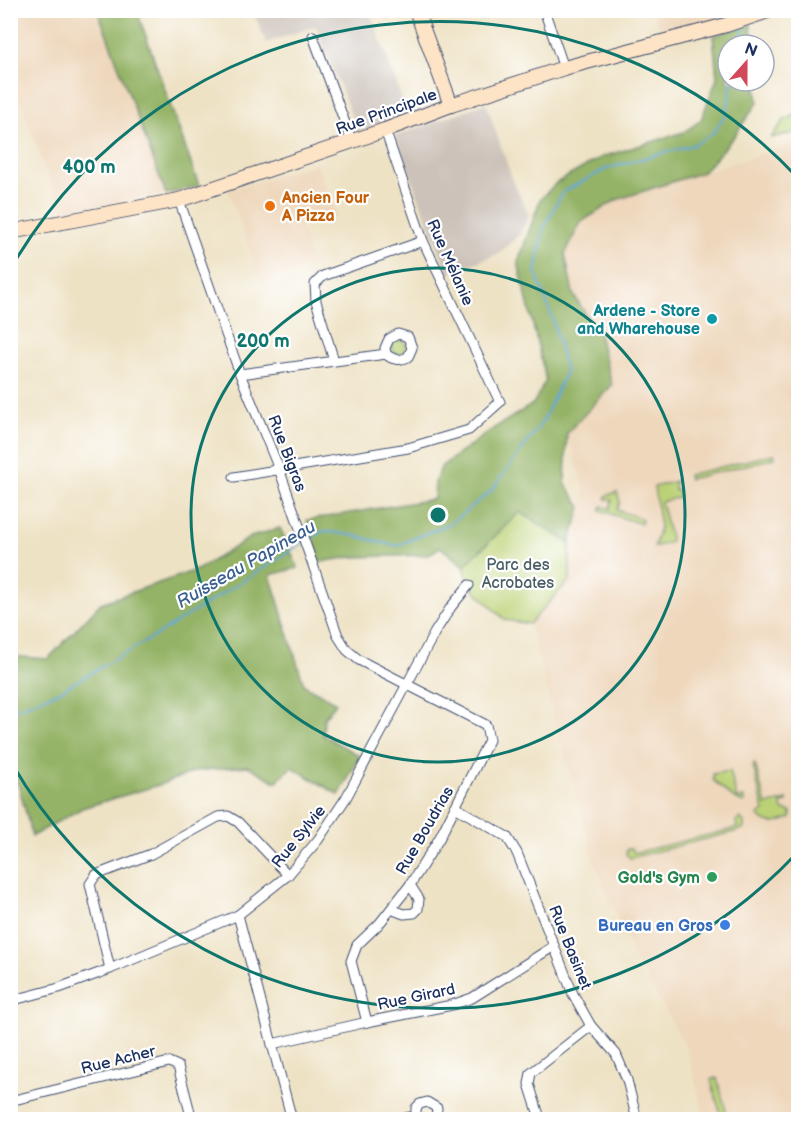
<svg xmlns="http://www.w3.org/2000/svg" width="809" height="1130" font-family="'Balsamiq Sans',sans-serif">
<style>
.built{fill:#eed7bb}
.industrial{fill:#ccc2b9}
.green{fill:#bbd175;stroke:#6b806a;stroke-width:1.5}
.forest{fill:#94b366;stroke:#587162;stroke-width:1.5}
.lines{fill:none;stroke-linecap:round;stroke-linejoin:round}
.stream{stroke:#63a8d9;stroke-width:2}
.street-casing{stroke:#3b4a6d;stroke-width:11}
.secondary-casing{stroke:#3b4a6d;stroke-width:16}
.street{stroke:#fff;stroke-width:9}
.secondary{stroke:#fee4c6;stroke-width:14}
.ring{fill:none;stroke:#0f766e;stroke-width:3}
.food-dot{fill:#e8710a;stroke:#fff;stroke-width:2}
.culture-dot{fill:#0f9aa8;stroke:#fff;stroke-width:2}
.leisure-dot{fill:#2e9e5b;stroke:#fff;stroke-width:2}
.shop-dot{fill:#3f7fe0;stroke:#fff;stroke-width:2}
.labels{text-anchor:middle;stroke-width:4.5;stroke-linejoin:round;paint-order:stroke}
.street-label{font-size:16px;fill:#1b2f5e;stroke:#fff}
.food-label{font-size:16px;font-weight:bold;fill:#c56008;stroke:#fff;text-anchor:start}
.culture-label{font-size:16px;font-weight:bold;fill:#0d838f;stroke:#fff;text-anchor:end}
.park-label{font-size:16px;fill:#4b6065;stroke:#fff}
.leisure-label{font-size:16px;font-weight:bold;fill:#27864d;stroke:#fff;text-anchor:end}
.shop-label{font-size:16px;font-weight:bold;fill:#366cbe;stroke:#fff;text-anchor:end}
.water-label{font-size:18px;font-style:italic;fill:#385f8f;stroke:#fff}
.centre{fill:#0f766e;stroke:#fff;stroke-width:3}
.ring-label{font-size:18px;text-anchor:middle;font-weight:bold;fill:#0f766e;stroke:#fff;stroke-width:4.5;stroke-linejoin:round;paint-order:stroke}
</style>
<rect width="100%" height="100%" fill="#fff"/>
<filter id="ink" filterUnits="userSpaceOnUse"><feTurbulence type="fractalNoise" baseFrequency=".0167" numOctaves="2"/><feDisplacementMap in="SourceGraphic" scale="12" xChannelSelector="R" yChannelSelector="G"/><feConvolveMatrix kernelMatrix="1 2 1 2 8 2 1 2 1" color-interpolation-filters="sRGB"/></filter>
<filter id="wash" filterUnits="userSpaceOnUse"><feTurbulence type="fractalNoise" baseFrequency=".008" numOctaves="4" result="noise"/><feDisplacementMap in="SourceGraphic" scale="24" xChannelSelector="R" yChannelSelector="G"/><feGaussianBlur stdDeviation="1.35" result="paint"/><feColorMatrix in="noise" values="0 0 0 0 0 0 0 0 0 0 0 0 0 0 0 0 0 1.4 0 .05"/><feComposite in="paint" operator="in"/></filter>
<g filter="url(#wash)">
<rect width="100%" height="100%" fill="#eee2c4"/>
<g class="built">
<polygon points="741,10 741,14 662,36 653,11"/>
<polygon points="10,11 98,11 166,194 61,215 11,74"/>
<polygon points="798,142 798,1119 705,1119 687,1048 632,953 592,855 529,624 570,580 570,543 585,491 567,433 612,385 599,335 573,294 565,254 581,222 616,200"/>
<polygon points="317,163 337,216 301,228 314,266 262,283 228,190"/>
</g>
<g class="industrial">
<polygon points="253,11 370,11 408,116 358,132 316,26 266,43"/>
<polygon points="486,103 513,181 529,215 520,234 498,254 448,273 395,136"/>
</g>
<g class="green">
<polygon points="798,114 798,132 771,138 784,120"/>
<circle cx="399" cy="347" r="7"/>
<polygon points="774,454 775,458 689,479 688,475"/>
<polygon points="676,481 674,484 675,491 678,490 679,497 661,502 671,542 654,547 660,527 654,487"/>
<polygon points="617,492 620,502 617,510 642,519 641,524 600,510 602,506 610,509 612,500 606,499 606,496"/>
<polygon points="520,512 570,543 570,580 529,624 505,620 469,585 464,566"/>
<path d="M755,764L766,805L787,800V802L781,803L783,810L791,812V818C777,823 769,828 758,815L764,811L753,765Z"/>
<polygon points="730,771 737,799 744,798 745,802 743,803 733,798 713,780 713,774"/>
<polygon points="741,818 744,823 744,828 738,831 630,858 626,854 627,849 632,849 634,853 737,828 736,821"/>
<polygon points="717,1078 728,1119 722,1119 711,1080"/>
</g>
<g class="forest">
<polygon points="98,11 137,11 199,186 166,194"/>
<polygon points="751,24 752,45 728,45 728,81 755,81 758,102 732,139 703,172 616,200 581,222 565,254 573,294 599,335 612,385 567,433 565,483 581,507 570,543 520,512 464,566 440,547 429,555 352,557 320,562 307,520 434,499 435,481 442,466 494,428 533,404 546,380 518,262 540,200 556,183 602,157 684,132 701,120 717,78 713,36"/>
<polygon points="280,528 298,568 270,575 304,685 336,703 324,718 323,735 360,756 339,795 292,767 276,782 248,766 196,771 162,784 82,808 32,836 18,783 11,780 11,656 48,659 101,603 199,569 251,537"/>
</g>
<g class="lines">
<g class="stream">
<polyline points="740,45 744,26"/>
<polyline points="308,540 323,531 351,535 396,546 451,523 491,491 543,421 566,371 552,317 536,273 543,229 563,192 608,168 693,145 713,133 727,112 732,81"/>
<polyline points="10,711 60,691 155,636 303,543"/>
</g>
</g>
</g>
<g filter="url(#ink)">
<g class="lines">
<g class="street-casing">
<g id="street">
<polyline points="544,10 564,68"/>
<polyline points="313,36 352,142"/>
<polyline points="179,200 240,374 279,469 338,636 347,650 359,660 486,725 489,740 439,839 410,885 379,924 357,945 351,961 367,1022"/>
<polyline points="334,361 316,301 315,284 323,276 423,241"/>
<path d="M240,374L386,354C392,360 401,361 408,357L412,348L408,337L398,334L389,339L385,348L386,354"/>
<polyline points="234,477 408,448 469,430 500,402 423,241 385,130"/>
<polyline points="455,807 507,837 517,853 573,994 591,1026 616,1054 627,1080 637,1120"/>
<polyline points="391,909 404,914 414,913 418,909 419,899 410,885"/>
<polyline points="238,915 292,1120"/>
<polyline points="110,969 90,884 96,875 151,854 218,817 228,816 238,822 288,875"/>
<polyline points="10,1001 59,988 110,969 238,915 288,875 318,840 346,798 435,632 451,607 469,585"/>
<polyline points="272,1044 367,1022 452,1005 472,998 554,946"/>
<polyline points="10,1101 169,1062 178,1066 192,1120"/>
<polyline points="396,1120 415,1116"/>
<polyline points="416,1120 416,1108 420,1104 427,1102 437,1108 436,1120"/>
<polyline points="539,1120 539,1115 529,1084 531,1073 591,1026"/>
</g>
</g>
<g class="secondary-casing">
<g id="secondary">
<polyline points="416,10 451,105"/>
<polyline points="10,232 179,200 385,130 451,105 564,68 726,25 771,10"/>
</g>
</g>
<use href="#street" class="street"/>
<use href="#secondary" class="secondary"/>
</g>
</g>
<g class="ring">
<circle cx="438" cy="515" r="247"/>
<path d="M796 854A493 493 0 0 1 11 762M11 268A493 493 0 0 1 796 176"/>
</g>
<circle class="food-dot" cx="270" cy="206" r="6"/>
<circle class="culture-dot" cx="712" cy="319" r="6"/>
<circle class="leisure-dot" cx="712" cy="877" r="6"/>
<circle class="shop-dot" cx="725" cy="925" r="6"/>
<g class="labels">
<g class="street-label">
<text transform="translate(386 111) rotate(-20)" y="6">Rue Principale</text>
<text transform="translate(451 262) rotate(66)" y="6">Rue Mélanie</text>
<text transform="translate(288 453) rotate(69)" y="6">Rue Bigras</text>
<text transform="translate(424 830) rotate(-60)" y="6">Rue Boudrias</text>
<text transform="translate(298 836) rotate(-51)" y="6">Rue Sylvie</text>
<text transform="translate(571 947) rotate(68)" y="6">Rue Basinet</text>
<text transform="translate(416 996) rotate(-12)" y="6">Rue Girard</text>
<text transform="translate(118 1059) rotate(-14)" y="6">Rue Acher</text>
</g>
<g class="food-label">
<text x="282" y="203">Ancien Four<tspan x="282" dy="18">A Pizza</tspan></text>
</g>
<g class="culture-label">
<text x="700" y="316">Ardene - Store<tspan x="700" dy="18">and Wharehouse</tspan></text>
</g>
<g class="park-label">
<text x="518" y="570">Parc des<tspan x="518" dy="18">Acrobates</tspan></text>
</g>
<g class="leisure-label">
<text x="700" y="883">Gold's Gym</text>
</g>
<g class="shop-label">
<text x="713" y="931">Bureau en Gros</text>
</g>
<g class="water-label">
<text transform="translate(246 564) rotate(-30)" y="6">Ruisseau Papineau</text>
</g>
</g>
<circle cx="438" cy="515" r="9" class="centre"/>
<g class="ring-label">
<text x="89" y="173">400 m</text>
<text x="263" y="347">200 m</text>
</g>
<rect width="809" height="1130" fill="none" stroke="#fff" stroke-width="36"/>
<g transform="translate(746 63) rotate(21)"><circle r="28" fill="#ffffff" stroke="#a4acbf" stroke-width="1.5"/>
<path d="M0-4.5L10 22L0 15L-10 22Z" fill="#d1495b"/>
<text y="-9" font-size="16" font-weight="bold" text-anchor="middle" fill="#1b2f5e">N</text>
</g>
</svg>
